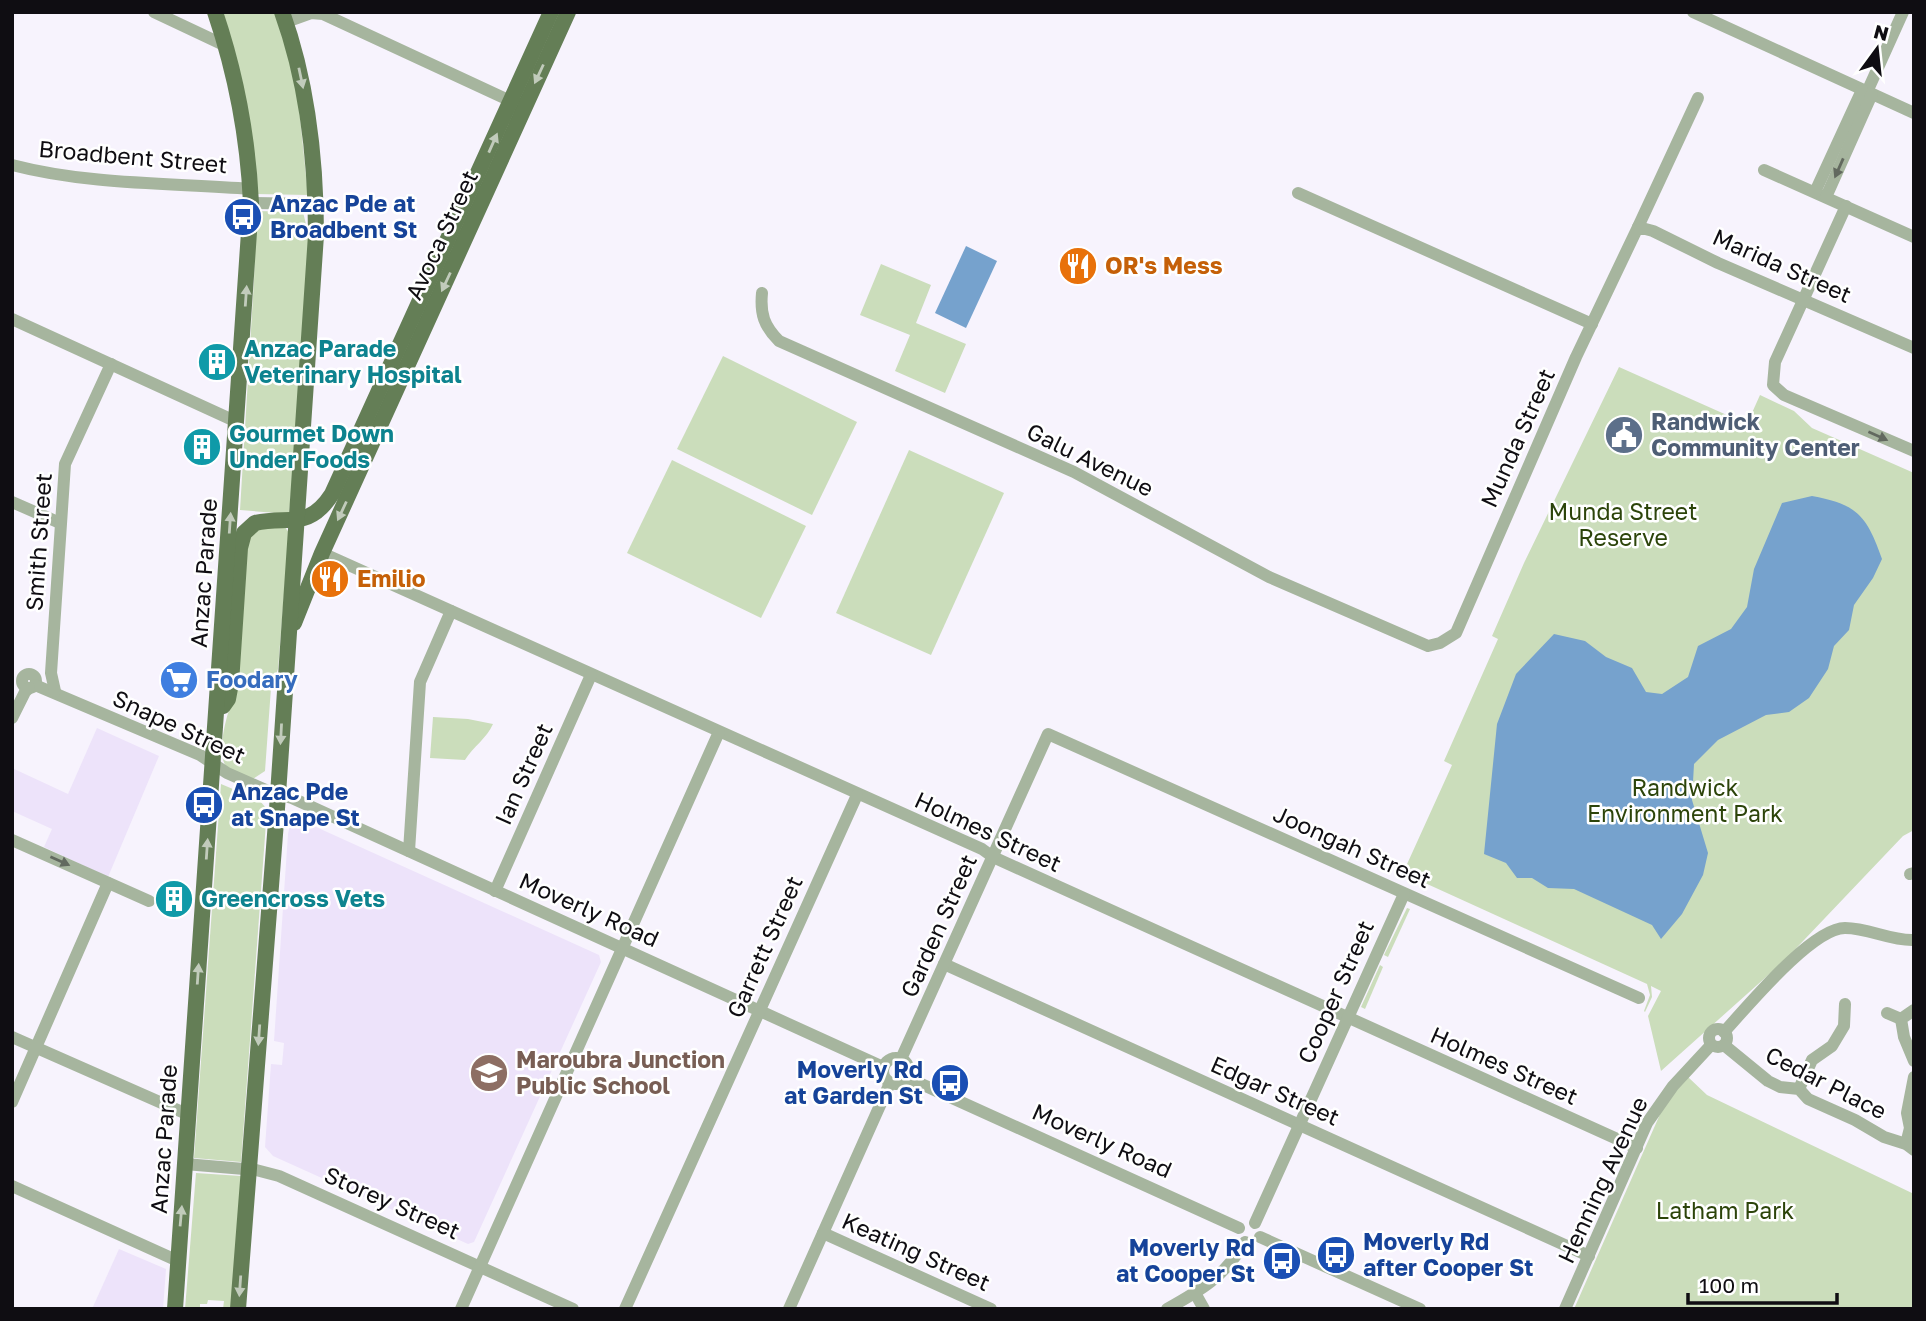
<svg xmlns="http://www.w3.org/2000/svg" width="1926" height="1321" font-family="'Golos Text',sans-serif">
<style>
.built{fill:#ede3fa}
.green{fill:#cbddbb}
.water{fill:#76a2cd}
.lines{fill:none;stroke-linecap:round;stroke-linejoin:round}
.minor{stroke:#a6b59e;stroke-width:12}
.major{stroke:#647e56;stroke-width:16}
.oneway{fill:#c1cbbb}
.oneway2{fill:#62695f}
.labels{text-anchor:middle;stroke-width:5;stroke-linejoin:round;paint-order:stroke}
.street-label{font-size:23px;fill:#0f0d12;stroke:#fff}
.transit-label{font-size:23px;font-weight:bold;fill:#164399;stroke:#fff;text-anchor:start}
.food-label{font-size:23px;font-weight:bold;fill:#c56008;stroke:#fff;text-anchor:start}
.culture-label{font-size:23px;font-weight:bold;fill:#0d838f;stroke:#fff;text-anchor:start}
.service-label{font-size:23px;font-weight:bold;fill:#4e5e75;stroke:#fff;text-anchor:start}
.park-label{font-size:23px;fill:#2c440a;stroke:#fff}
.shop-label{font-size:23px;font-weight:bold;fill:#366cbe;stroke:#fff;text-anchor:start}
.education-label{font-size:23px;font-weight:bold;fill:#785e54;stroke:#fff;text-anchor:start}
</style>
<rect width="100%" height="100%" fill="#f7f3fd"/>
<g class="built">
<polygon points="97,728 159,756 108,877 44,847 52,829 12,811 12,768 68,794"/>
<polygon points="296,821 305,822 599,955 601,962 474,1242 468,1244 273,1156 265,1147 271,1064 282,1065 284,1043 274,1041 288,834 290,825"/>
<polygon points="119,1249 166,1269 163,1309 92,1309"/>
</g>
<g class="green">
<polygon points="217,12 276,12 297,88 308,195 255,194"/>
<polygon points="256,211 303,212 310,241 302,382 289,514 240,510 254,280"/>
<polygon points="881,264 931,285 916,323 966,344 945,393 895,371 910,335 860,315"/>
<polygon points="723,356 857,422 812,515 677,449"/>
<polygon points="1619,367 1747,424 1760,395 1794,411 1812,428 1914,473 1914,830 1903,836 1785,960 1661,1071 1648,1016 1661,991 1651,986 1652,997 1645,1012 1644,1011 1650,995 1647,984 1403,873 1452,765 1444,761 1498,639 1492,636 1524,563"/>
<polygon points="909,450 1004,493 931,655 836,613"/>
<polygon points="672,460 806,526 761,618 627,553"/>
<path d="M264,526L285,527L289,533L278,669L271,688L265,771L253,779C246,776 233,773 227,767C215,756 227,714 232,701L248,536Z"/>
<path d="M433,717L468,719L493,724C487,738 473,747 465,760L430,758Z"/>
<polygon points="221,784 259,800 267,809 241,1162 194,1158"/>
<polygon points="1407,908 1410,909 1388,957 1384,955"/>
<polygon points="1380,965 1383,967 1365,1009 1361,1007"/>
<polygon points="1688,1077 1707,1095 1914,1194 1914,1309 1574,1309 1661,1112 1678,1087"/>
<polygon points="196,1173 241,1176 231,1309 223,1309 224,1301 208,1300 207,1304 200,1304 200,1309 185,1309"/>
</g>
<g class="water">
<polygon points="966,246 997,261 966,328 935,313"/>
<path d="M1812,496C1857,504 1867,516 1882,559L1873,578L1854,605L1849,630L1834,646L1828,669L1809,698L1789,712L1766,715L1718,740L1694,764L1692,800L1708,853L1703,875L1682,914L1661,939L1652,925L1574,889L1548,888L1532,878H1517L1506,863L1484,854L1497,724L1516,674L1554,634L1585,641L1606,657L1632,668L1646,692L1662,694L1688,677L1698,646L1731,629L1747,607L1754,569L1782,503Z"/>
</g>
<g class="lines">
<g class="minor">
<polyline points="154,12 224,45"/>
<polyline points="1693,12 1914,113"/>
<polyline points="286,22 311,13 323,14 517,104"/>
<polyline points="1867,92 1903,12"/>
<path d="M12,165C89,185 171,183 250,189"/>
<polyline points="1764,170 1914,237"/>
<polyline points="1815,192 1862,90"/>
<polyline points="1298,193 1592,324"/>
<polyline points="1826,197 1872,94"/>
<polyline points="251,203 316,204"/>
<polyline points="1846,206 1775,362 1773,385 1784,395 1914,451"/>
<polyline points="1638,227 1698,98"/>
<path d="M762,293C760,314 764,326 779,341L1074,472L1269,577L1428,646L1440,643L1456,633L1576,357L1638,227L1653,231L1718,263L1914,348"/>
<polyline points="12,319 237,422"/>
<polyline points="12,502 60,523"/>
<polyline points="322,553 982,849 993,857 1637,1148"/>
<circle cx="29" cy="681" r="7"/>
<polyline points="35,685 200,755 227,773 268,791 292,798 883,1067"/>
<polyline points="55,691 51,673 65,464 111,364"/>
<polyline points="12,718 25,692 29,688"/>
<polyline points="12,840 149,901"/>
<polyline points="409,851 420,682 451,611"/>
<polyline points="1910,874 1914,873"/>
<polyline points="495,891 591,675"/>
<polyline points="944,964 1589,1256"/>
<polyline points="1914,1010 1901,1019 1904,1037 1914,1061"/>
<polyline points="1887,1013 1901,1019"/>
<circle cx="1718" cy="1038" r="9"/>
<path d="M1724,1032C1747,1007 1812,928 1845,928C1869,928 1890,941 1914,940"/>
<polyline points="12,1037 189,1115"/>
<polyline points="1724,1045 1768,1081 1780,1087 1799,1089 1808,1099 1855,1120 1884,1137 1906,1144 1914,1150"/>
<circle cx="896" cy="1071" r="13"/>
<polyline points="901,1059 1048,734 1639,998"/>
<polyline points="908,1078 1239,1228"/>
<polyline points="1799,1089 1812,1060 1832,1046 1844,1026 1845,1004"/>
<polyline points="12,1102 108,883"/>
<polyline points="1906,1144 1910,1128 1907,1113 1914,1077"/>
<polyline points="185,1164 256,1170 279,1176 573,1309"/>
<polyline points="12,1186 178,1261"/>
<polyline points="1255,1223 1404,894"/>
<polyline points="823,1233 991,1309"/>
<polyline points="1260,1237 1420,1309"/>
<polyline points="1195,1293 1204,1309"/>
<polyline points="461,1309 719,732"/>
<polyline points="625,1309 857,795"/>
<polyline points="789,1309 890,1083"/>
<path d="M1167,1309C1201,1290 1224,1277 1245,1242"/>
<polyline points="1565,1309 1647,1123 1673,1086 1711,1045"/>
</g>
<g class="major">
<polyline points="294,623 322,553 568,12"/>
<path d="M223,706L228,699L231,683L240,548L244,533L255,523C288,515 308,531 332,494L551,12"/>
<path d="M175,1309L251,203C248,138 236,74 215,12"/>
<path d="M238,1309L277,809L316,235C316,160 308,84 282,12"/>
</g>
</g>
<defs><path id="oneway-solid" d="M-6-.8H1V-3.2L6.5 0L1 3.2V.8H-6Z" transform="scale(1.75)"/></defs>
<g class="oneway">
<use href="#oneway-solid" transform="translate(539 74) rotate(115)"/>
<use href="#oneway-solid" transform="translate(301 78) rotate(78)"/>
<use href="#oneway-solid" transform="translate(493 143) rotate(-66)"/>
<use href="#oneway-solid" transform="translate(446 282) rotate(115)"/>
<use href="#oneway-solid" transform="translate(246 296) rotate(-86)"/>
<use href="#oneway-solid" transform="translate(342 511) rotate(115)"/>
<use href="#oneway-solid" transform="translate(230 523) rotate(-86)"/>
<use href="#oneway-solid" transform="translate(281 734) rotate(93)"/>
<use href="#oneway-solid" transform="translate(207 849) rotate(-86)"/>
<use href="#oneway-solid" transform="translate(198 974) rotate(-86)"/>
<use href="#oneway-solid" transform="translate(259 1035) rotate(94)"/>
<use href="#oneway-solid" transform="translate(181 1216) rotate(-85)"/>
<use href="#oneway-solid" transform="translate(240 1286) rotate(94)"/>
</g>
<g class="oneway2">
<use href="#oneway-solid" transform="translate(1839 168) rotate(114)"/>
<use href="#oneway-solid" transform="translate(1878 436) rotate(24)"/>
<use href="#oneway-solid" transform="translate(60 861) rotate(24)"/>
</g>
<defs>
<g id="bus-disc" transform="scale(2.0125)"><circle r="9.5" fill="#1a4fb4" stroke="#fff"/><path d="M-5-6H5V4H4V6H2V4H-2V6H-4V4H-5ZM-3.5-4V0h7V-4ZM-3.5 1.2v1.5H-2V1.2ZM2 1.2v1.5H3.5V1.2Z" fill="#fff"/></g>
<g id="restaurant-disc" transform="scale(2.0125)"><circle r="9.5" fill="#e8710a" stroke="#fff"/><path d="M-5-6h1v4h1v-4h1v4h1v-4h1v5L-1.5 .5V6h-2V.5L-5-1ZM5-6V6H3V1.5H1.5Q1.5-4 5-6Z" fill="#fff"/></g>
<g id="building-disc" transform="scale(2.0125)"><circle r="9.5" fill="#0f9aa8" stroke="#fff"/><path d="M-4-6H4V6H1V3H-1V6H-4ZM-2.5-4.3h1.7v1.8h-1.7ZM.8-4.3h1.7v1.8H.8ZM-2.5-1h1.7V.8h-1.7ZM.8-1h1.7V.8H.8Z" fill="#fff"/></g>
<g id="civic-disc" transform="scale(2.0125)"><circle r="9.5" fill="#5c6f8a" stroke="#fff"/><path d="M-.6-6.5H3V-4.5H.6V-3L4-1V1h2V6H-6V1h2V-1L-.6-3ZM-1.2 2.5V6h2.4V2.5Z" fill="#fff"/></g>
<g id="supermarket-disc" transform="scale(2.0125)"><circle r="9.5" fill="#3f7fe0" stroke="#fff"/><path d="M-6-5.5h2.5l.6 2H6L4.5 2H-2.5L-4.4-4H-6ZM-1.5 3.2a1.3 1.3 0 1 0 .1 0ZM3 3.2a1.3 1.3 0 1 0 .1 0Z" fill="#fff"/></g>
<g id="school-disc" transform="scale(2.0125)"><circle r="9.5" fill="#8d6e63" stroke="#fff"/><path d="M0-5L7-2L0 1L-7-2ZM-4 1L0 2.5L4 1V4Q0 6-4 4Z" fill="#fff"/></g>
</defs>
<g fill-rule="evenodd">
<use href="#bus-disc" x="243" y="217"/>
<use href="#restaurant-disc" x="1078" y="266"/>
<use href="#building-disc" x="217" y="362"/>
<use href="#civic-disc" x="1624" y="435"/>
<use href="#building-disc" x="202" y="447"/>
<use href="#restaurant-disc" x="330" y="579"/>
<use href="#supermarket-disc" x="179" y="680"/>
<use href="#bus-disc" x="204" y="805"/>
<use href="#building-disc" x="174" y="899"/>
<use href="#school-disc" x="489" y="1073"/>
<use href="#bus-disc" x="950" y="1083"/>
<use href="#bus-disc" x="1336" y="1255"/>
<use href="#bus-disc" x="1282" y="1261"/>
</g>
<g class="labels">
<g class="street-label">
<text transform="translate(133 157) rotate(5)" y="8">Broadbent Street</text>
<text transform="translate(442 235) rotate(-65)" y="8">Avoca Street</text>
<text transform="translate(1782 266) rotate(24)" y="8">Marida Street</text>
<text transform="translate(1518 438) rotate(-66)" y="8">Munda Street</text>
<text transform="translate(1090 460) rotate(26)" y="8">Galu Avenue</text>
<text transform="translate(39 542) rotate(-86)" y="8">Smith Street</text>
<text transform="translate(204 573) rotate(-86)" y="8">Anzac Parade</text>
<text transform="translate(179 727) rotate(25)" y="8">Snape Street</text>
<text transform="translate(524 774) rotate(-66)" y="8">Ian Street</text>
<text transform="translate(988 832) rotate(25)" y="8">Holmes Street</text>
<text transform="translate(1352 847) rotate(24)" y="8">Joongah Street</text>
<text transform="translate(589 910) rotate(24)" y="8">Moverly Road</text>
<text transform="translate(939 926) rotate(-66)" y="8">Garden Street</text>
<text transform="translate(765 947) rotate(-66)" y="8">Garrett Street</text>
<text transform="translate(1336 992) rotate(-66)" y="8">Cooper Street</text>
<text transform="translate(1504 1066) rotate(24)" y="8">Holmes Street</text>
<text transform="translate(1826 1083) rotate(27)" y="8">Cedar Place</text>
<text transform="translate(1275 1091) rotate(24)" y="8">Edgar Street</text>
<text transform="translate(164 1139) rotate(-86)" y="8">Anzac Parade</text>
<text transform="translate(1102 1141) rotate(24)" y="8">Moverly Road</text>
<text transform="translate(1603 1180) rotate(-65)" y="8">Henning Avenue</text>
<text transform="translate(392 1203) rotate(24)" y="8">Storey Street</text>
<text transform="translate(916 1252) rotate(24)" y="8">Keating Street</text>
</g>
<g class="transit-label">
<text x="270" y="212">Anzac Pde at<tspan x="270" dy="26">Broadbent St</tspan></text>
<text x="231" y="800">Anzac Pde<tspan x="231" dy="26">at Snape St</tspan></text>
<text x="923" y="1078" text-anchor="end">Moverly Rd<tspan x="923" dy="26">at Garden St</tspan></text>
<text x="1363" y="1250">Moverly Rd<tspan x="1363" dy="26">after Cooper St</tspan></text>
<text x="1255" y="1256" text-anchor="end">Moverly Rd<tspan x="1255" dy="26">at Cooper St</tspan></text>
</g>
<g class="food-label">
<text x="1105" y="274">OR's Mess</text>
<text x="357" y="587">Emilio</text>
</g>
<g class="culture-label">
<text x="244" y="357">Anzac Parade<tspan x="244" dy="26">Veterinary Hospital</tspan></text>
<text x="229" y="442">Gourmet Down<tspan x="229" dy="26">Under Foods</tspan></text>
<text x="201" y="907">Greencross Vets</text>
</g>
<g class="service-label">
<text x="1651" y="430">Randwick<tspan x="1651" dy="26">Community Center</tspan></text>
</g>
<g class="park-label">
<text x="1623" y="520">Munda Street<tspan x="1623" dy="26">Reserve</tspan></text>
<text x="1685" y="796">Randwick<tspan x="1685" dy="26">Environment Park</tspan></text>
<text x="1725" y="1219">Latham Park</text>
</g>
<g class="shop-label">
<text x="206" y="688">Foodary</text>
</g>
<g class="education-label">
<text x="516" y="1068">Maroubra Junction<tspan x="516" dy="26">Public School</tspan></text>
</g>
</g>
<rect width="1926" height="1321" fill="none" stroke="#0f0d12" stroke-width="28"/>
<g transform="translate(1877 49) rotate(15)" stroke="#ffffff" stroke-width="5" paint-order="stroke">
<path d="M0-5L12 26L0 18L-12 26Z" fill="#0f0d12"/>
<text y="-10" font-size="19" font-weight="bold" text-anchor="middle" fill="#0f0d12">N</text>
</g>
<path d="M1688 1293v10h149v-10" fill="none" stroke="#0f0d12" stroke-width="3.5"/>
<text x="1699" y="1293" font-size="21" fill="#0f0d12" stroke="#ffffff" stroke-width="5" paint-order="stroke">100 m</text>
</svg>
